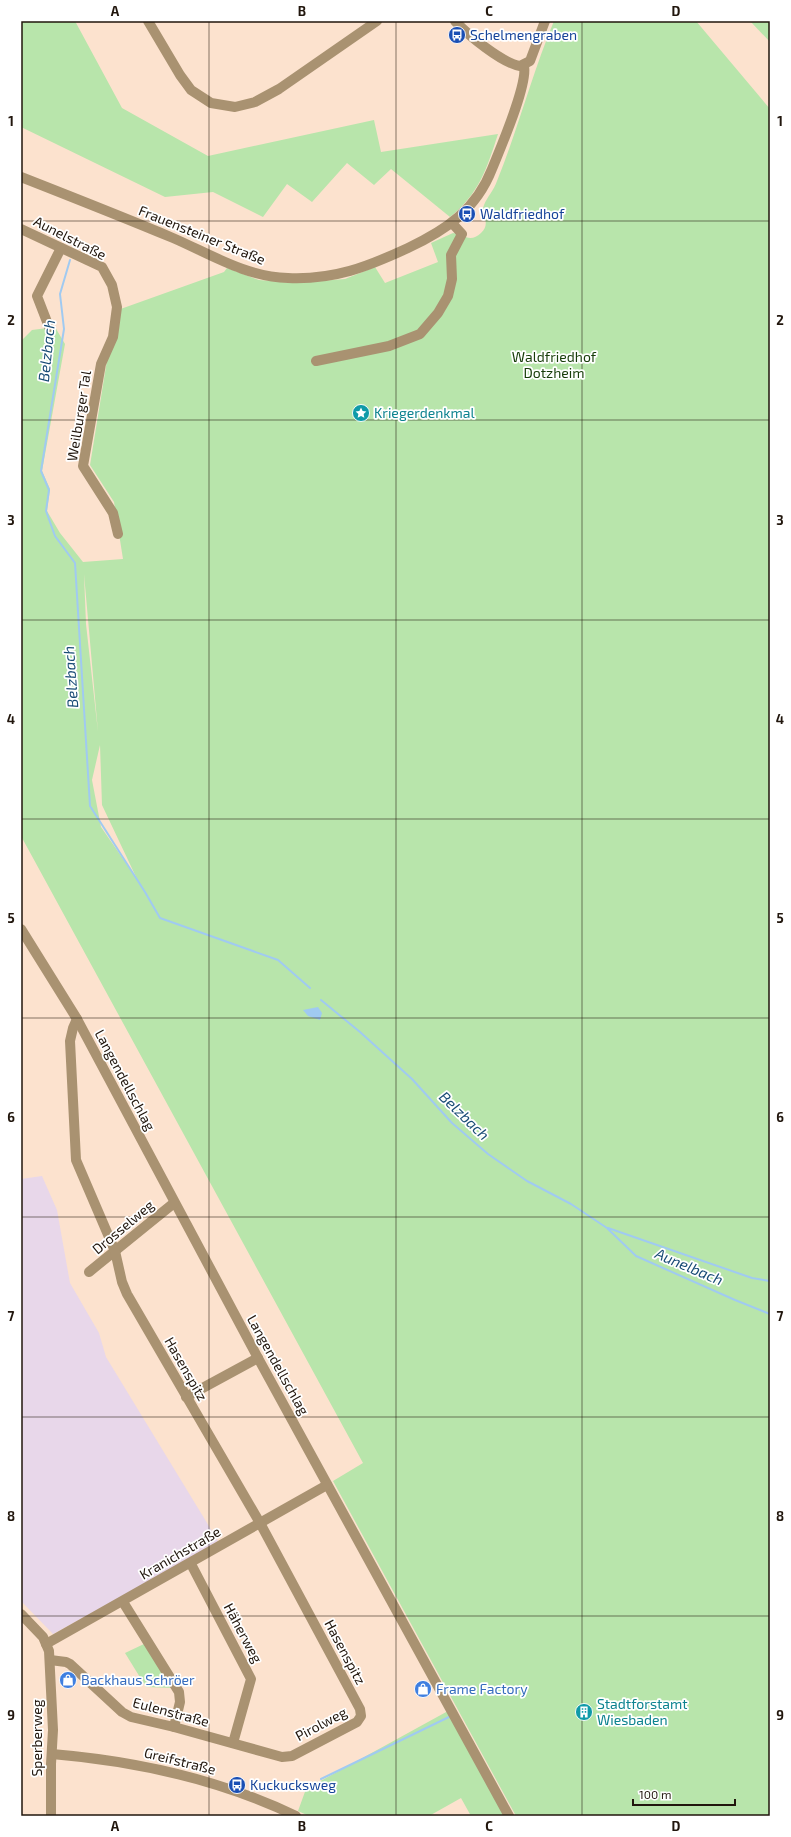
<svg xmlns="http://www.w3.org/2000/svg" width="791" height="1837" font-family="'Exo 2',sans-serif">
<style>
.education{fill:#e8d7ea}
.green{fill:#b8e5ab;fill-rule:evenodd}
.water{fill:#a0caf1}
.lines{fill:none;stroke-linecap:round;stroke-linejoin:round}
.stream{stroke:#a0caf1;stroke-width:2}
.minor{stroke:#a99271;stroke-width:10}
.grid{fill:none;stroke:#21160d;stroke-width:1;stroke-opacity:0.55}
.labels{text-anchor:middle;stroke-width:3.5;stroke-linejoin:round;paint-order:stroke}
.transit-label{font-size:14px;fill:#164399;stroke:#fff;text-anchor:start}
.street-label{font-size:14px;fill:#21160d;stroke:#fff}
.park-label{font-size:14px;fill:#173d09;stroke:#fff}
.culture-label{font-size:14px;fill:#0d838f;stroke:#fff;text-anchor:start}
.shop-label{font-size:14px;fill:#366cbe;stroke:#fff;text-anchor:start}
.water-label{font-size:15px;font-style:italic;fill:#194c76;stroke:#fff}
.neatline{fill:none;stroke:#21160d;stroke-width:1.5}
.grid-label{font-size:13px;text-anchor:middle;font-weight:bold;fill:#21160d}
</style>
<rect width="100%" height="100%" fill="#fce2ce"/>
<polygon class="education" points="42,1176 57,1210 70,1283 99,1333 106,1357 218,1541 179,1565 53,1634 21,1601 21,1179"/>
<g class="green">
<path d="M21,21H75L122,108L208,156L374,120L381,152L498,134C487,168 479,194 450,217L391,169L374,185L347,163L312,202L287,184L263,217L213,192L165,197L21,127Z"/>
<path d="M554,21H696L770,109V1816H516L333,1481L363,1463L21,836V341L32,330L55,327L65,344L42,471L50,489L47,511L60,533L83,562L123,559L114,502L90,465L115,311L224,272L227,268L259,280L294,283L345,279L375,267L385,283L438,262L431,243L453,233C463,235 471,243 481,233C492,223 480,213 484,205C487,197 494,190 497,181C518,129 532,74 554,21ZM84,574L98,732L86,624ZM100,745L102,805L137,879L101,827L92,780Z"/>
<polygon points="750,21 770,21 770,42"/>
<polygon points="144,1644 173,1688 146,1687 125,1653"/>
<polygon points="448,1711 505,1816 471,1816 461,1798 429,1816 309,1816 298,1811 306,1789"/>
</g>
<polygon class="water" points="318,1007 322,1013 320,1020 308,1016 303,1010"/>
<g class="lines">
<g class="stream">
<polyline points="70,260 60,294 64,329 41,471 49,490 46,511 55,536 75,563 90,806 145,892 160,918 278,960 310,988"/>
<polyline points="321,1000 360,1032 412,1079 452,1123 488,1154 527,1181 571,1204 607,1228 636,1256 735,1300 770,1314"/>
<polyline points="608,1228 752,1278 770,1281"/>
<polyline points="321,1779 451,1716"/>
</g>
<g class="minor">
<polyline points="148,21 180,75 191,90 211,103 235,107 255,102 279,89 377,21"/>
<path d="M455,21C468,35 502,63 520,66L530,61L545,21"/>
<path d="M21,177C72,197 123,217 173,238C210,254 246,277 288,278C334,280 367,267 408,248C446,230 476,210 492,169C500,149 528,85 524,66"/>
<polyline points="21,229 102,267 112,285 117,307 113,337 101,364 83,466 113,513 118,534"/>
<polyline points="49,327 37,296 61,248"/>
<polyline points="316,361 389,346 420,334 438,313 448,296 452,279 451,255 462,234 452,223"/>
<polyline points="21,929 77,1019 258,1358 509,1816"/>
<polyline points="89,1272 174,1203"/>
<polyline points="186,1397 258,1358"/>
<polyline points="191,1564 251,1679 233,1743"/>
<polyline points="123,1602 179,1692 180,1702 174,1727"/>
<polyline points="21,1614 43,1637 49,1651 53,1730 51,1764 51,1816"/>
<polyline points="46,1644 327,1485"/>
<polyline points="50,1660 66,1662 70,1664 122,1712 131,1717 174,1727 282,1757 292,1756 357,1722 361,1716 360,1709 260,1523 127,1294 122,1282 115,1251 76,1160 70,1041 73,1028 77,1019"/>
<path d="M52,1754C136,1761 219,1779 296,1816"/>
</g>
</g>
<path class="grid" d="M209,21V1816M396,21V1816M582,21V1816M21,221H770M21,420H770M21,620H770M21,819H770M21,1018H770M21,1217H770M21,1417H770M21,1616H770"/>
<defs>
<g id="bus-disc" transform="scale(0.9)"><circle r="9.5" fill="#1a4fb4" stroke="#fff"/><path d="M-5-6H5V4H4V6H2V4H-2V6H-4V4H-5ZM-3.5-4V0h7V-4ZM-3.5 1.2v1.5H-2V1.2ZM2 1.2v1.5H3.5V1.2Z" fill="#fff"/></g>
<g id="sight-disc" transform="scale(0.9)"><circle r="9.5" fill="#0f9aa8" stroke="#fff"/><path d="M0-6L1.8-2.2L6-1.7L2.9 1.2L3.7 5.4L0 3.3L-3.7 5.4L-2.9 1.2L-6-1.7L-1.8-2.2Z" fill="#fff"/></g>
<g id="shop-disc" transform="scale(0.9)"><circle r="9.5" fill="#3f7fe0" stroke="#fff"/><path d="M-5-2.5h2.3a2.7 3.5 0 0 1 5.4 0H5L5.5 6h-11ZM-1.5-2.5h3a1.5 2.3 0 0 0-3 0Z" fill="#fff"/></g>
<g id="building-disc" transform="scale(0.9)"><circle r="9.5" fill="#0f9aa8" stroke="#fff"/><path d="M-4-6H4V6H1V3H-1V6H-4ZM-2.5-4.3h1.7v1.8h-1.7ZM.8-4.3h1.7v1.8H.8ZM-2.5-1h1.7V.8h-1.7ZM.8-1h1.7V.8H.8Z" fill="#fff"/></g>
</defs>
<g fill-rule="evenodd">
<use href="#bus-disc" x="457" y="35"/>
<use href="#bus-disc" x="467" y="214"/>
<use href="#sight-disc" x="361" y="413"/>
<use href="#shop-disc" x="68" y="1680"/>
<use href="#shop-disc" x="423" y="1689"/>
<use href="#building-disc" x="584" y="1712"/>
<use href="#bus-disc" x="237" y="1785"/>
</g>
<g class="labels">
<g class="transit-label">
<text x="470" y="40">Schelmengraben</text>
<text x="480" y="219">Waldfriedhof</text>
<text x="250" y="1790">Kuckucksweg</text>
</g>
<g class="street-label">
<text transform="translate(202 235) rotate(22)" y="5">Frauensteiner Straße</text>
<text transform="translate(70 238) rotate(27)" y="5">Aunelstraße</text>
<text transform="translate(79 416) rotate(-81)" y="5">Weilburger Tal</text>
<text transform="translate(125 1080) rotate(62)" y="5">Langendellschlag</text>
<text transform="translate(123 1227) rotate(-40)" y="5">Drosselweg</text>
<text transform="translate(278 1365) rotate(61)" y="5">Langendellschlag</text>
<text transform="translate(186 1369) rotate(60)" y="5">Hasenspitz</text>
<text transform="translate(180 1553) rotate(-30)" y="5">Kranichstraße</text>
<text transform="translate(243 1633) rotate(62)" y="5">Häherweg</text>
<text transform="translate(345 1652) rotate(62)" y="5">Hasenspitz</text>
<text transform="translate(171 1712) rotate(15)" y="5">Eulenstraße</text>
<text transform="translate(321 1724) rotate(-28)" y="5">Pirolweg</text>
<text transform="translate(37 1738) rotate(-90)" y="5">Sperberweg</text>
<text transform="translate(180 1761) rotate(14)" y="5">Greifstraße</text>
</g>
<g class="park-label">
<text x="554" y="362">Waldfriedhof<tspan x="554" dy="16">Dotzheim</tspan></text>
</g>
<g class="culture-label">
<text x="374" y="418">Kriegerdenkmal</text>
<text x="597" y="1709">Stadtforstamt<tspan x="597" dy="16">Wiesbaden</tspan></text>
</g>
<g class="shop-label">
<text x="81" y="1685">Backhaus Schröer</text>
<text x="436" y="1694">Frame Factory</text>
</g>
<g class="water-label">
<text transform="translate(47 351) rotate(-84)" y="5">Belzbach</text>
<text transform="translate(71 677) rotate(-94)" y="5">Belzbach</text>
<text transform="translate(464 1116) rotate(44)" y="5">Belzbach</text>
<text transform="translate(689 1267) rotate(23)" y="5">Aunelbach</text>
</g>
</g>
<rect width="791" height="1837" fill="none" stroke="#ffffff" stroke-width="44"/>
<path d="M633 1799v6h102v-6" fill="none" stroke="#21160d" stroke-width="2"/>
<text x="639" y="1799" font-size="12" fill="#21160d" stroke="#ffffff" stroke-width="3" paint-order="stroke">100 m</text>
<rect x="22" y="22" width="747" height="1793" class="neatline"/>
<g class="grid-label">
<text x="115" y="16">A</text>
<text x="302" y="16">B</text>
<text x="489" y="16">C</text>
<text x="676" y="16">D</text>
<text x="11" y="126">1</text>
<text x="780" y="126">1</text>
<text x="11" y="325">2</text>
<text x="780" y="325">2</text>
<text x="11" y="525">3</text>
<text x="780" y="525">3</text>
<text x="11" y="724">4</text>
<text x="780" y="724">4</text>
<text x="11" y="923">5</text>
<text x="780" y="923">5</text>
<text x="11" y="1122">6</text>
<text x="780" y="1122">6</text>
<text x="11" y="1321">7</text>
<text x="780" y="1321">7</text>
<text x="11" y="1521">8</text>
<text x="780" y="1521">8</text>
<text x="11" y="1720">9</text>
<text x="780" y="1720">9</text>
<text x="115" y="1831">A</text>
<text x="302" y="1831">B</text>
<text x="489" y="1831">C</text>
<text x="676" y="1831">D</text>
</g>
</svg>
